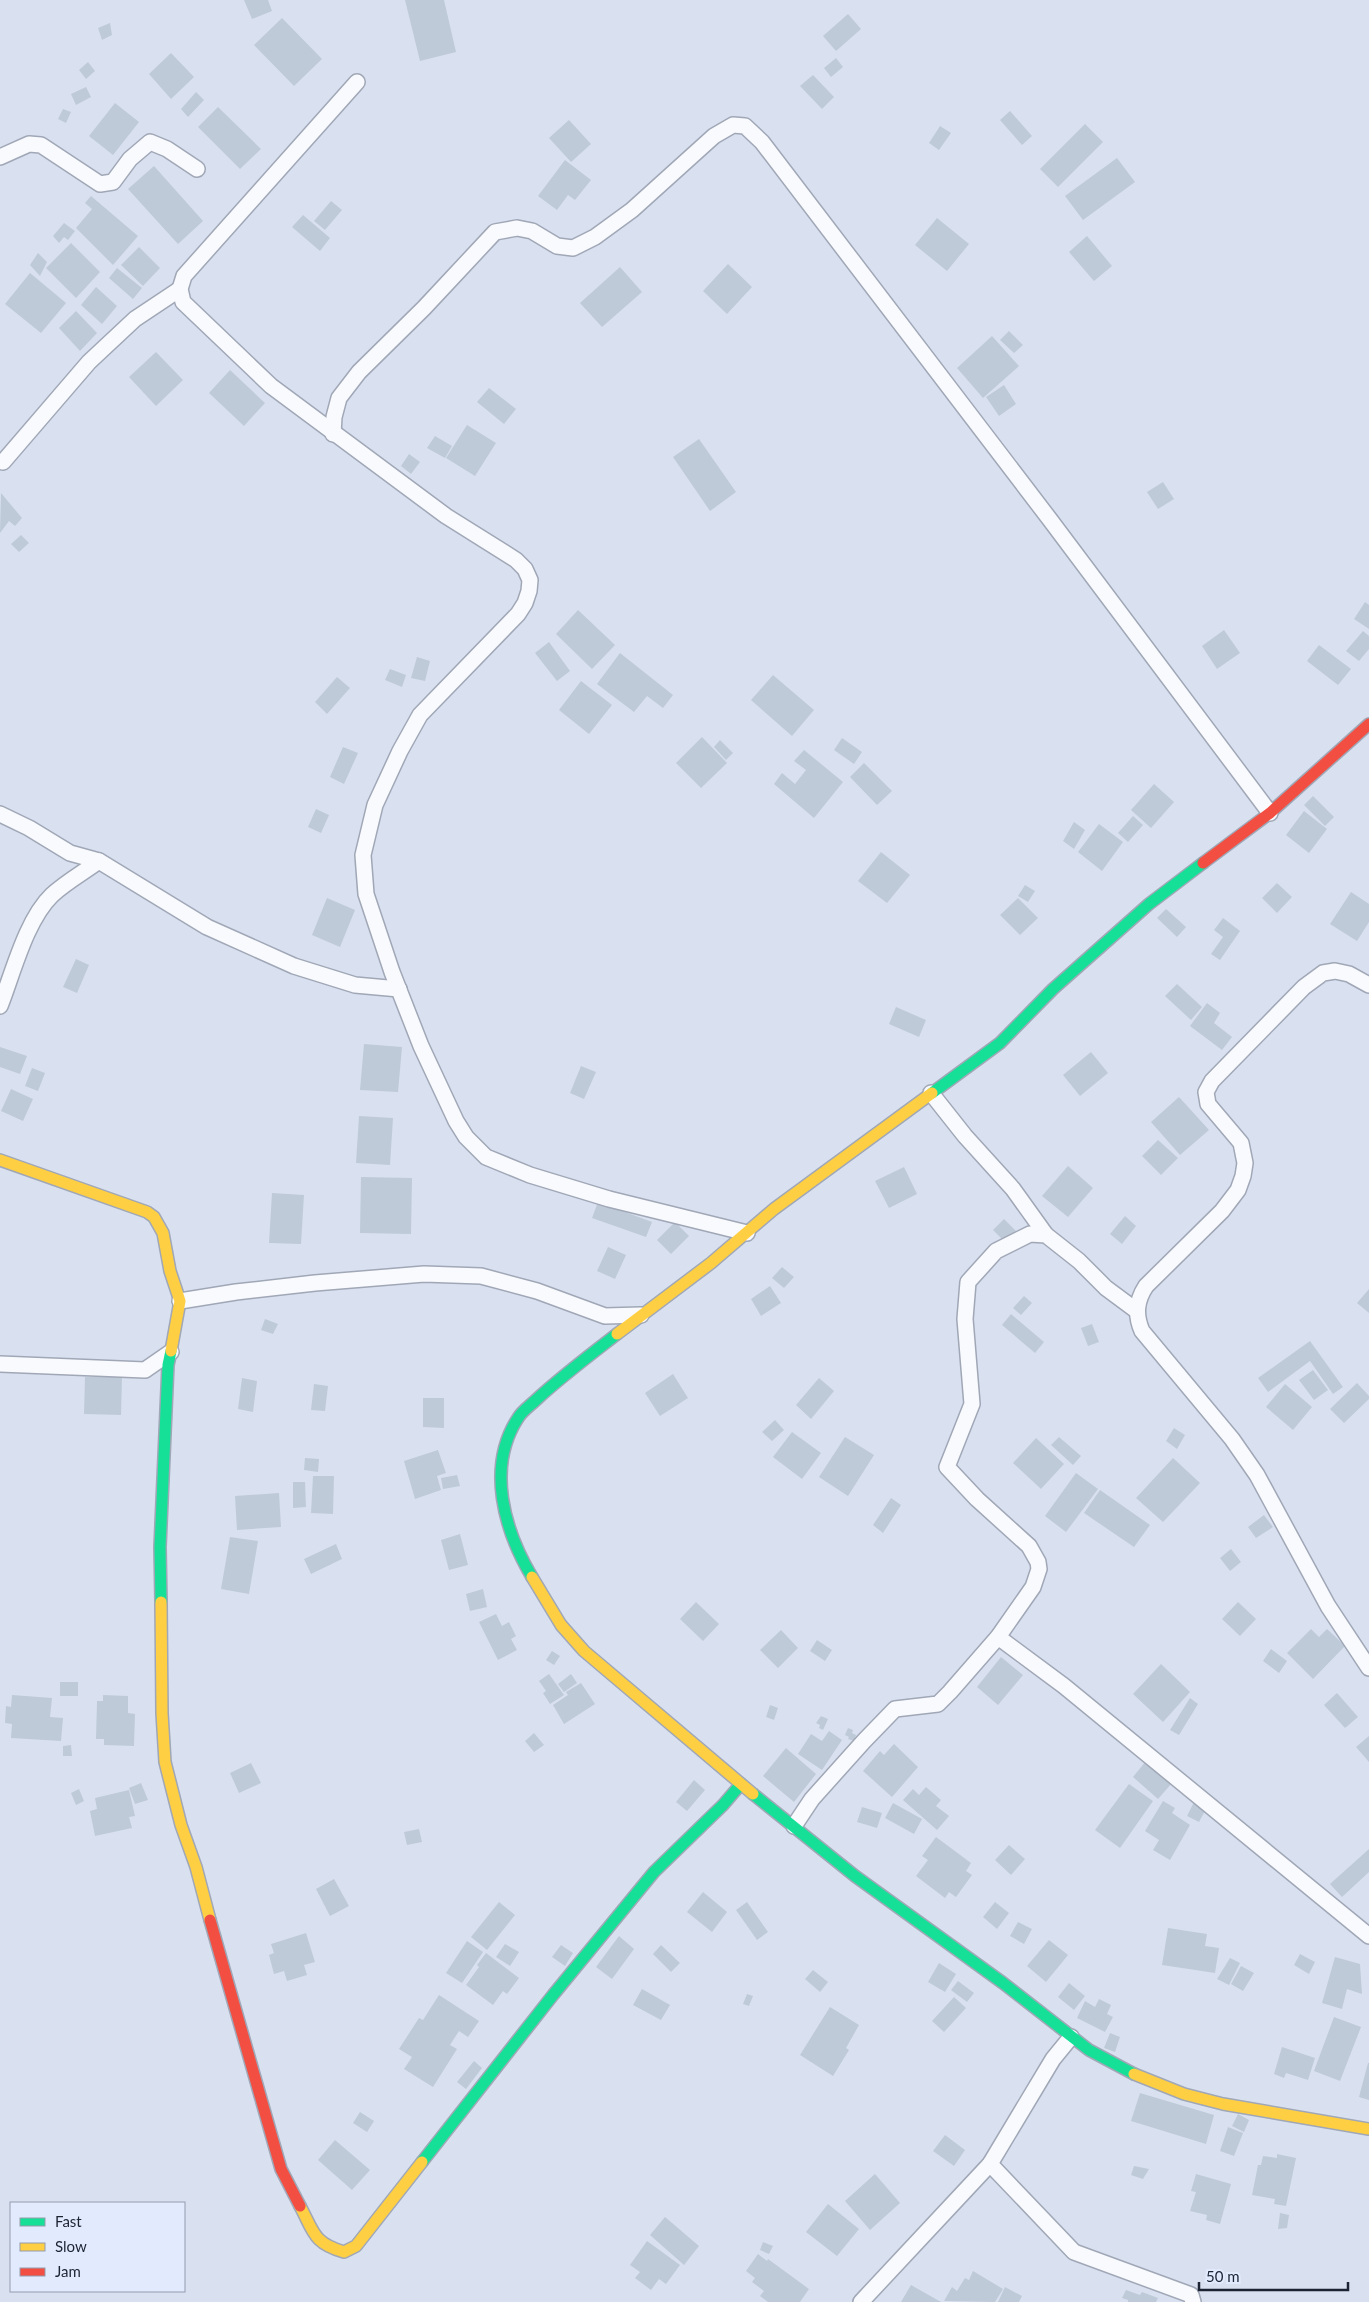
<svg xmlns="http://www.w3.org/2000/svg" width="1369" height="2302" font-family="Lato,sans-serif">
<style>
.building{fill:#becad7}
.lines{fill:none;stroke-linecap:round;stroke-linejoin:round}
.street-casing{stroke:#a0a7b6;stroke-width:18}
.fast-casing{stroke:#a0a7b6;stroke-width:14}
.slow-casing{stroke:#a0a7b6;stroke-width:14}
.jam-casing{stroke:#a0a7b6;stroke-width:14}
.street{stroke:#f9fafd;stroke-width:15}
.fast{stroke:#16e098;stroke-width:11}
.slow{stroke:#ffcf43;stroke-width:11}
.jam{stroke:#f24e42;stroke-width:11}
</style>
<rect width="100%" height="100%" fill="#d9e1f0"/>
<g class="building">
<polygon points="244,0 268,0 272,11 252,19"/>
<polygon points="405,0 444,0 456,52 420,61"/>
<polygon points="848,14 861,29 836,51 823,36"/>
<polygon points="282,18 322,59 294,86 254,45"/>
<polygon points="110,23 112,35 102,40 98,28"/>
<polygon points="171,53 194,77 171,99 149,74"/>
<polygon points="836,58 843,67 831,77 824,68"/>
<polygon points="88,62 95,71 86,79 79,70"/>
<polygon points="813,75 834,97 822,109 800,86"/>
<polygon points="86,87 91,97 76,105 71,94"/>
<polygon points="196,92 204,100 188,117 181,109"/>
<polygon points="115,103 139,122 113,155 89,136"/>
<polygon points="218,107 261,149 240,169 198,127"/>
<polygon points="63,109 71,112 66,123 58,119"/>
<polygon points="1010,111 1032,136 1022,145 1000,120"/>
<polygon points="569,120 591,144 571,162 549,138"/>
<polygon points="1085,124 1103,142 1058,187 1040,169"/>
<polygon points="940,126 951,133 939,150 929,143"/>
<polygon points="1117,158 1135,182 1083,220 1065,196"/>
<polygon points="565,160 591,180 575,200 568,195 557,210 538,196"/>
<polygon points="154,166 203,221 178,244 128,189"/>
<polygon points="91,196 138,236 113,265 76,228 92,209 85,203"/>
<polygon points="331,201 342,210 325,230 314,221"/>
<polygon points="303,215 330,238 320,251 292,227"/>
<polygon points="937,218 969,244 947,271 915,245"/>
<polygon points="64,223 75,231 68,240 64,237 59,243 53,236"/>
<polygon points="1087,236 1112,266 1094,281 1069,252"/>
<polygon points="71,243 100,272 76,298 46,268"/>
<polygon points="139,247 160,268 143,286 121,265"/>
<polygon points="38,253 47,262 40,276 30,265"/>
<polygon points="728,264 752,287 727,314 703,291"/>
<polygon points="620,267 642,292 602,327 580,303"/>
<polygon points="117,268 142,288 133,299 109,278"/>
<polygon points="30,273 66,303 41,333 5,304"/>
<polygon points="96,287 117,306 102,324 81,305"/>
<polygon points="76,311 97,333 80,351 59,328"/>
<polygon points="1009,331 1023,345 1014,353 1000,340"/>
<polygon points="992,336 1019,366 983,398 957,368"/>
<polygon points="156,352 183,380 156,406 129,377"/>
<polygon points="230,370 265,403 244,426 209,393"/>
<polygon points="1004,385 1016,404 999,416 986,397"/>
<polygon points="489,388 516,409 504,424 477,402"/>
<polygon points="467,425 496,443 475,476 446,458"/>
<polygon points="435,436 452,446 445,458 427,448"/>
<polygon points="699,439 736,492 710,511 673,457"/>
<polygon points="409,454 420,462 411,474 401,466"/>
<polygon points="1163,482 1174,499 1158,509 1147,492"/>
<polygon points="1,493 22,518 15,526 9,521 0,533"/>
<polygon points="21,535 29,543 19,552 11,544"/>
<polygon points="1365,602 1369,605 1369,629 1354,619"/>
<polygon points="578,610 615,645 592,669 556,634"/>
<polygon points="1224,630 1240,653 1217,669 1202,646"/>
<polygon points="1363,631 1369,636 1369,649 1359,661 1346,651"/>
<polygon points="549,642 570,671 557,681 535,653"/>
<polygon points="1319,645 1351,669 1338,685 1307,661"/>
<polygon points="620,653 673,695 663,708 647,696 634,712 597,684"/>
<polygon points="417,657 430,661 425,681 411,678"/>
<polygon points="390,669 406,675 402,687 385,680"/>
<polygon points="773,675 814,710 792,736 751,700"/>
<polygon points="337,677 350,688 327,714 315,702"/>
<polygon points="581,681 612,705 589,734 559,710"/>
<polygon points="702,737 727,763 701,788 676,763"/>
<polygon points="842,738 862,752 854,764 834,750"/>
<polygon points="720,740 733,753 726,760 714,747"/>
<polygon points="343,747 358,753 344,784 330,777"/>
<polygon points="804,750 843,782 814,818 774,784 782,773 795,784 806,770 794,761"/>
<polygon points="864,763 892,791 877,805 850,777"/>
<polygon points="1154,784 1174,802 1151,828 1131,810"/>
<polygon points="1313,796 1334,817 1325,826 1304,805"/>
<polygon points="316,809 329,815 321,833 308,827"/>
<polygon points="1304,811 1327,829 1309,853 1286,835"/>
<polygon points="1133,816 1143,825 1128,842 1118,833"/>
<polygon points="1074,822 1085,830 1074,849 1063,841"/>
<polygon points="1099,824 1123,842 1102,871 1078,852"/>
<polygon points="881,852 910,875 887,903 858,881"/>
<polygon points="1277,883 1292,897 1277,913 1262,898"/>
<polygon points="1025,885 1035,891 1028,902 1018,896"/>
<polygon points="1351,892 1369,904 1369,922 1357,941 1330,924"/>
<polygon points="327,898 355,910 340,947 312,935"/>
<polygon points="1018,898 1038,918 1020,935 1000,915"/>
<polygon points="1166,909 1186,927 1177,937 1157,918"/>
<polygon points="1223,918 1240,931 1220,960 1211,954 1223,937 1214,930"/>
<polygon points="76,959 89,965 77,993 63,987"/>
<polygon points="1177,984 1202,1007 1191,1020 1165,996"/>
<polygon points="1207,1003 1220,1013 1214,1023 1232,1037 1222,1050 1190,1026"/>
<polygon points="896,1007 926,1020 919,1037 889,1024"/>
<polygon points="364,1044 402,1047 398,1092 360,1090"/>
<polygon points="0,1047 27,1056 20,1074 0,1067"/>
<polygon points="1091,1052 1108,1073 1080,1096 1063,1075"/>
<polygon points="581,1066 596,1072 584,1099 570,1093"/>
<polygon points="32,1068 45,1073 38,1091 25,1086"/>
<polygon points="11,1089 33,1099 23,1121 1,1111"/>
<polygon points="1179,1097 1209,1130 1180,1155 1151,1122"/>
<polygon points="359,1116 393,1118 390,1165 356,1163"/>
<polygon points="1158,1140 1178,1158 1161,1175 1142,1156"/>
<polygon points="1068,1166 1093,1188 1068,1217 1042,1196"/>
<polygon points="904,1167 917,1194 889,1208 875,1181"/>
<polygon points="361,1177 412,1178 411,1234 360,1233"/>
<polygon points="272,1193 304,1195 301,1244 269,1243"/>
<polygon points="598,1202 652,1222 646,1237 592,1218"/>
<polygon points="1125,1216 1136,1226 1122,1244 1110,1234"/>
<polygon points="1004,1219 1016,1231 1005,1242 993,1230"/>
<polygon points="675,1222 689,1236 671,1254 657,1240"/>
<polygon points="608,1247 626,1255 615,1279 597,1271"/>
<polygon points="782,1267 794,1277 784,1288 772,1278"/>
<polygon points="770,1286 781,1303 761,1316 751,1299"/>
<polygon points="1369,1289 1369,1313 1357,1303"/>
<polygon points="1024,1296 1032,1303 1021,1315 1013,1308"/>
<polygon points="1011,1314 1044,1342 1035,1353 1002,1325"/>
<polygon points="265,1319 278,1324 273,1334 261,1330"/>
<polygon points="1092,1324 1099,1342 1088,1346 1081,1328"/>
<polygon points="1310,1341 1343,1387 1333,1394 1310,1361 1268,1392 1258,1378"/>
<polygon points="1313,1370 1328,1390 1314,1400 1299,1380"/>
<polygon points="673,1374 688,1398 660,1416 645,1393"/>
<polygon points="85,1377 122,1377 121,1415 84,1414"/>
<polygon points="242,1378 257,1381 253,1412 238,1409"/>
<polygon points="819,1378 834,1391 811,1419 796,1405"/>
<polygon points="1357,1383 1369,1396 1369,1399 1344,1423 1330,1409"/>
<polygon points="314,1384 328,1386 325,1411 311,1410"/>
<polygon points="1285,1384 1312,1407 1293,1430 1266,1407"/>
<polygon points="423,1398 444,1398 444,1428 423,1427"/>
<polygon points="775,1420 784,1430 772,1441 762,1432"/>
<polygon points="1174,1428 1185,1435 1177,1449 1166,1441"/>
<polygon points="792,1432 821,1453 802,1479 773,1457"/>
<polygon points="845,1437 874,1455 848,1496 819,1477"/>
<polygon points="1059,1437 1081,1456 1073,1465 1051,1445"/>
<polygon points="1036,1438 1064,1464 1041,1489 1013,1463"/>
<polygon points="438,1450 446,1473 437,1476 441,1490 415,1499 404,1461"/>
<polygon points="305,1458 319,1459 318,1472 304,1470"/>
<polygon points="1173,1458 1200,1483 1163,1522 1136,1498"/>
<polygon points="1076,1473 1098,1489 1066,1532 1045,1516"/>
<polygon points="457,1475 460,1486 443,1489 441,1478"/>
<polygon points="313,1476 334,1476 333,1514 311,1513"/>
<polygon points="293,1482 305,1482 306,1507 293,1508"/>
<polygon points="1100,1490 1150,1525 1134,1547 1084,1513"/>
<polygon points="279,1493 281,1527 237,1530 235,1496"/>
<polygon points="891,1498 901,1505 883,1533 873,1525"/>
<polygon points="1264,1515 1273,1527 1256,1538 1248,1527"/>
<polygon points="460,1534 468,1565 449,1570 441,1540"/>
<polygon points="230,1537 258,1541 249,1594 221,1589"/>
<polygon points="336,1544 342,1559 311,1574 304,1559"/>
<polygon points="1231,1549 1241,1562 1230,1571 1220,1558"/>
<polygon points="483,1589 487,1607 470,1611 466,1594"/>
<polygon points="696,1602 719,1624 703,1641 680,1619"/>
<polygon points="1238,1602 1256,1619 1240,1636 1222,1619"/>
<polygon points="496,1614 502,1626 509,1622 516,1636 511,1639 517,1650 498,1660 479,1622"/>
<polygon points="1311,1629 1319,1637 1327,1629 1345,1646 1313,1679 1287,1653"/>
<polygon points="781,1630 798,1648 778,1668 760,1650"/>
<polygon points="817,1640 832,1650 825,1661 810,1651"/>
<polygon points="1271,1649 1287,1661 1279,1673 1263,1661"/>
<polygon points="552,1651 560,1656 554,1665 546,1660"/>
<polygon points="1001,1657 1023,1675 998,1705 977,1687"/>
<polygon points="1161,1664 1190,1692 1163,1722 1133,1694"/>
<polygon points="549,1674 564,1695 550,1704 543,1693 546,1691 539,1681"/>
<polygon points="571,1674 577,1683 564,1692 558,1684"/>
<rect x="60" y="1682" width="18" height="14"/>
<polygon points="581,1683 595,1704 564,1724 553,1705 568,1695 566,1692"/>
<polygon points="1337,1693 1358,1717 1345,1728 1324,1705"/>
<polygon points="12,1695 52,1698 50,1717 63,1718 61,1741 11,1738 12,1724 5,1723 6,1706 11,1707"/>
<polygon points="103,1695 128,1696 128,1713 135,1714 134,1746 104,1745 104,1739 96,1739 97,1701 103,1701"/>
<polygon points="1190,1698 1198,1704 1179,1735 1170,1730"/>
<polygon points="770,1705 778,1708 774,1720 766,1717"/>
<polygon points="821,1716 828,1719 823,1730 819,1728 820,1725 816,1723"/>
<polygon points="848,1728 853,1730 852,1733 856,1735 854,1741 848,1739 849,1737 845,1735"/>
<polygon points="829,1731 842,1740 822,1770 798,1754 811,1734 822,1741"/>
<polygon points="534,1733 544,1745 534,1752 525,1741"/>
<polygon points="1369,1736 1369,1762 1356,1747"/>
<polygon points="894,1744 918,1767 892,1797 863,1771 880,1751 884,1755"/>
<polygon points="71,1745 72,1756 63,1756 63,1746"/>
<polygon points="786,1748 816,1774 794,1802 763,1776"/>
<polygon points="1146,1761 1172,1783 1158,1799 1133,1777"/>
<polygon points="251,1763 261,1783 239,1793 230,1773"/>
<polygon points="694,1780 705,1790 687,1811 676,1802"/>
<polygon points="141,1783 148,1800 135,1804 129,1788"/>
<polygon points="1129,1784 1153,1801 1120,1848 1095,1830"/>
<polygon points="926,1787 941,1800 936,1806 949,1816 937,1830 903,1800 913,1789 919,1795"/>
<polygon points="79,1789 84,1801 76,1805 71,1793"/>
<polygon points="129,1790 135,1816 129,1817 132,1828 95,1836 90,1811 97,1809 95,1798"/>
<polygon points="1163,1801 1175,1808 1172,1813 1190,1825 1170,1860 1153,1850 1159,1840 1145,1831"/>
<polygon points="1194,1802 1206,1809 1199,1822 1187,1816"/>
<polygon points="893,1803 922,1819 914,1834 885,1818"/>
<polygon points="862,1807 882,1813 877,1828 857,1822"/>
<polygon points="419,1829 422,1842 407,1845 404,1832"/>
<polygon points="936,1837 971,1863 966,1871 972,1875 956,1897 949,1892 945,1898 916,1876 928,1860 922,1856"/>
<polygon points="1009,1845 1025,1859 1011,1875 995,1860"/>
<polygon points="1369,1849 1369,1872 1342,1897 1330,1884"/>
<polygon points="334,1879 349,1906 330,1916 316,1889"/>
<polygon points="703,1892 727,1912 712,1932 687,1912"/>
<polygon points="499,1902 515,1915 487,1950 471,1937"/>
<polygon points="747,1902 768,1932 757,1940 736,1910"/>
<polygon points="995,1902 1009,1913 997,1929 983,1917"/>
<polygon points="1018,1922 1032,1929 1024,1944 1010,1936"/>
<polygon points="1168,1928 1207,1934 1205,1946 1219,1948 1215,1973 1162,1965"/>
<polygon points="306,1933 315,1962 304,1965 307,1975 287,1981 284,1971 274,1974 269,1955 274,1953 271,1944"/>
<polygon points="619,1936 634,1949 612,1979 596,1967"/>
<polygon points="1049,1940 1068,1955 1046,1982 1027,1966"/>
<polygon points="467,1941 483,1952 462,1983 446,1973"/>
<polygon points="505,1944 519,1952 510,1966 496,1957"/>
<polygon points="561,1945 573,1953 565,1966 552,1957"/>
<polygon points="661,1945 680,1963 671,1972 653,1954"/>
<polygon points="486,1953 519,1978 507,1994 503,1991 493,2005 466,1985 479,1967 477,1965"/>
<polygon points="1300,1954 1315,1962 1309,1974 1294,1965"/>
<polygon points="1335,1957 1360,1964 1362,1994 1347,1989 1342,2009 1322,2003"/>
<polygon points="1230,1958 1240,1963 1229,1985 1217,1979"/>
<polygon points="939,1963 956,1974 945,1992 928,1982"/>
<polygon points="1241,1966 1254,1973 1243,1991 1231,1984"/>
<polygon points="813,1970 828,1982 820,1992 805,1979"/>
<polygon points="958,1981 974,1993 967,2002 951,1990"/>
<polygon points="1069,1983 1085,1996 1074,2010 1058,1997"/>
<polygon points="642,1989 670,2005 661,2020 633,2005"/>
<polygon points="747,1994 753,1996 749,2006 743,2004"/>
<polygon points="439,1995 479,2021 468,2037 459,2031 450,2045 457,2049 433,2087 404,2069 412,2057 399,2049 419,2018 423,2020"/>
<polygon points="954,1997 966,2008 944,2032 932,2021"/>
<polygon points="1099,1999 1111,2005 1107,2014 1113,2017 1105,2032 1077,2018 1085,2001 1095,2007"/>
<polygon points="830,2007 859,2025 846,2048 849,2050 833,2076 800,2055"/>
<polygon points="1334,2017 1361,2027 1340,2081 1314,2071"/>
<polygon points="1110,2033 1120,2037 1115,2052 1104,2048"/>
<polygon points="1282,2047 1315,2058 1308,2080 1286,2073 1284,2078 1274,2074"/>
<polygon points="474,2061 482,2068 466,2089 457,2082"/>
<polygon points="1368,2063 1369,2063 1369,2100 1359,2097"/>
<polygon points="1140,2093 1214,2115 1206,2144 1131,2121"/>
<polygon points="360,2112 374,2121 367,2132 353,2123"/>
<polygon points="1238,2114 1249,2120 1244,2132 1232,2126"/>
<polygon points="1228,2127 1243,2133 1234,2156 1220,2151"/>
<polygon points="945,2135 965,2150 954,2166 933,2151"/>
<polygon points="335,2140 370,2170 352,2190 318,2160"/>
<polygon points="1277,2154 1296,2158 1286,2206 1274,2204 1275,2199 1252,2195 1258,2165 1261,2165 1263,2156 1277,2158"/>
<polygon points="1134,2166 1149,2169 1143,2179 1131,2175"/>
<polygon points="875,2174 900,2203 870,2230 845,2201"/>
<polygon points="1196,2174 1231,2184 1220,2224 1206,2220 1207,2215 1190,2211 1196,2192 1191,2191"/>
<polygon points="828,2204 859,2229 837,2256 806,2232"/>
<polygon points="1280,2213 1289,2215 1287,2228 1278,2229"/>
<polygon points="665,2217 699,2246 684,2265 650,2235"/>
<polygon points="647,2241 680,2265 666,2284 659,2279 651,2290 635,2278 640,2272 630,2265"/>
<polygon points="763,2242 773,2246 769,2254 760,2250"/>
<polygon points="758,2254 767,2261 768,2259 809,2289 800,2302 768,2302 760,2296 764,2291 752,2282 755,2278 746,2271"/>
<polygon points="973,2271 1003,2289 995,2302 944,2301 952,2287 957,2291 965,2278 969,2280"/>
<polygon points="911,2285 941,2302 901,2302"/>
<polygon points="1005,2287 1022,2296 1019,2302 998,2302"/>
<polygon points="1126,2290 1140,2295 1142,2292 1158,2298 1156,2302 1128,2302 1128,2300 1122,2298"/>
</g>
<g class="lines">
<g class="street-casing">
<g id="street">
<polyline points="357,82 184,276 180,289 183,302 271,386 446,516 516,560 525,569 530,580 529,591 525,603 518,614 420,715 400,751 375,805 363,855 366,894 392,972 421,1046 456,1121 466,1137 486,1157 530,1175 609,1199 747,1233"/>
<polyline points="0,157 29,144 41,145 100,184 113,182 130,159 150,142 167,149 197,169"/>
<polyline points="333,434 334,417 339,398 359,372 424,308 495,232 517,228 532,231 557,246 573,248 595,237 632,210 714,136 733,125 745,126 762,142 1051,521 1270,813"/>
<polyline points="3,462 89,362 135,319 180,289"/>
<polyline points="0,814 29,828 70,853 99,861 207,927 294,966 355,985 399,989"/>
<path d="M1369,985L1349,974L1335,971L1323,973L1304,987L1212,1081L1206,1092L1208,1104L1241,1143L1245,1163L1243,1176L1238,1190L1222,1211L1146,1286C1136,1301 1135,1315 1142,1331L1232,1439L1257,1475L1328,1606L1369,1668"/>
<path d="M0,1006C13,973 26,920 52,895C66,882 84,872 99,861"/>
<polyline points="931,1093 965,1136 1013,1189 1046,1235"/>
<polyline points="180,1301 236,1292 315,1283 424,1274 481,1276 537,1291 605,1316 641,1315"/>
<polyline points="0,1364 145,1370 171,1352"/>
<polyline points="998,1637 1064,1686 1369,1936"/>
<polyline points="794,1826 812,1799 864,1741 895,1709 938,1704 950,1692 998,1637 1033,1587 1039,1569 1038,1562 1029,1546 977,1499 947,1467 972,1404 965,1319 968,1282 996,1251 1030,1234 1046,1235 1079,1261 1106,1288 1137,1311"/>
<polyline points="990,2164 1074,2252 1191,2295 1193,2302"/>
<polyline points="861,2302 990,2164 1053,2059 1071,2037"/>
</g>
</g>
<g class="fast-casing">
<g id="fast">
<polyline points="932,1093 1000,1043 1053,989 1149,904 1203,863"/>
<path d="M532,1577C504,1530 486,1467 518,1418C522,1411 531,1405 537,1399C562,1376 590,1355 617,1334"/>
<polyline points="161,1602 160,1547 168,1365 171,1351"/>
<polyline points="753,1794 855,1876 1003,1983 1089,2050 1134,2074"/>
<polyline points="422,2162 553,1995 654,1872 723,1805 741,1784"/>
</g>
</g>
<g class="slow-casing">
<g id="slow">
<polyline points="0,1160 147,1212 154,1217 163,1233 170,1271 180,1301 171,1351"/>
<polyline points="617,1334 711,1263 774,1209 932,1093"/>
<polyline points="532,1577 561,1625 584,1651 753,1794"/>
<polyline points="161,1602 162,1713 165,1762 181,1825 196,1867 210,1920"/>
<polyline points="1134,2074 1184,2094 1223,2104 1369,2129"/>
<path d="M300,2206C314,2232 313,2243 344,2252L356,2246L422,2162"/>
</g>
</g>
<g class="jam-casing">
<g id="jam">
<polyline points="1203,863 1270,813 1369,724"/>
<polyline points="210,1920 281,2169 300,2206"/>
</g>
</g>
<use href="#street" class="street"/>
<use href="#fast" class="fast"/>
<use href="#slow" class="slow"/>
<use href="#jam" class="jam"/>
</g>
<rect x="10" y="2202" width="175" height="90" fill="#e2ebfd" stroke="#939bad"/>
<rect x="20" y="2218" width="25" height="8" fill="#16e098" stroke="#939bad"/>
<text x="55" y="2227" font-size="15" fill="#1c2434">Fast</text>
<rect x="20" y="2243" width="25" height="8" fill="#ffcf43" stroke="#939bad"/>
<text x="55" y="2252" font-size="15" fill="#1c2434">Slow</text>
<rect x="20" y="2268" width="25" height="8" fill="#f24e42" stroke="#939bad"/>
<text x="55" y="2277" font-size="15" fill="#1c2434">Jam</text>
<path d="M1199 2282v8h149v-8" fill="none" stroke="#1c2434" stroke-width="2.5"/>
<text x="1206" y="2282" font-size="15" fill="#1c2434" stroke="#e2ebfd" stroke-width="4" paint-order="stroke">50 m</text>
</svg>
